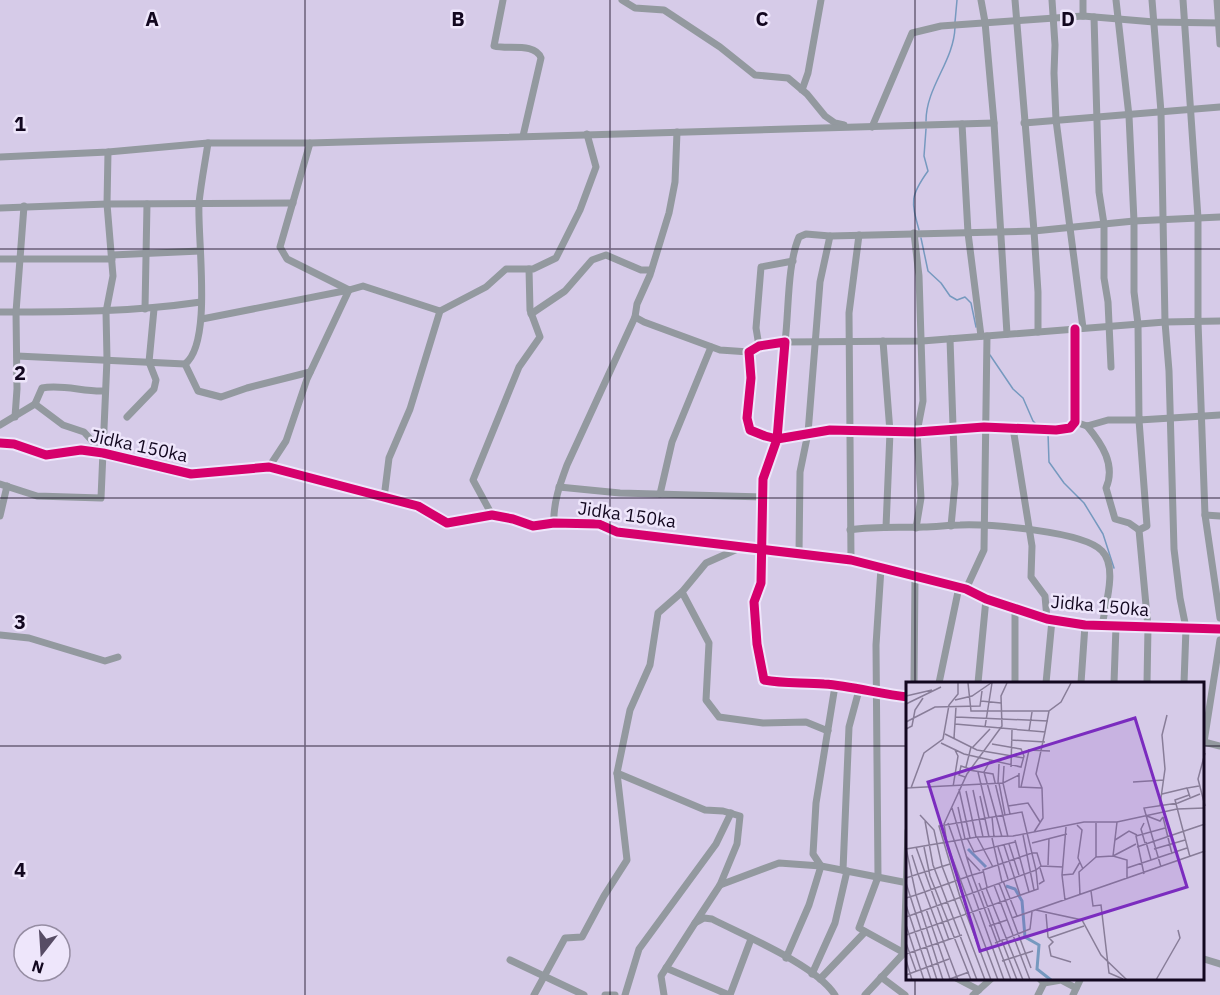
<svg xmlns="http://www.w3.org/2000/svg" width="1220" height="995" font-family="'IBM Plex Sans',sans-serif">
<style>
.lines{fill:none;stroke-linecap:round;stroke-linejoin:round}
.stream{stroke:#7699bf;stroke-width:1.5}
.minor{stroke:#93999f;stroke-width:7}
.cycleway-casing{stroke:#eee6fb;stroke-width:13}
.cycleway{stroke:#d6006c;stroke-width:9}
.grid{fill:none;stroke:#12071f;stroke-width:1.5;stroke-opacity:0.55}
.labels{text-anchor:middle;stroke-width:5;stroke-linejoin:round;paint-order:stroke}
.street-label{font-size:18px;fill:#12071f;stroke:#eee6fb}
.inset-river{fill:none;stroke:#7699bf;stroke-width:3}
.inset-road{fill:none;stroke:#887d98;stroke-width:1.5}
.view{fill:#7b2cbf;fill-opacity:0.15;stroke:#7b2cbf;stroke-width:3}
.inset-edge{fill:none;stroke:#12071f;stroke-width:3}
.grid-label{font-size:20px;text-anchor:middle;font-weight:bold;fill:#12071f;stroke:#eee6fb;stroke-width:5;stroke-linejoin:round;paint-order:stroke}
</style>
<rect width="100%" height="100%" fill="#d6cbe8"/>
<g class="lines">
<g class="stream">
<polyline points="955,22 957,0"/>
<path d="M926,121C926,87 954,61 955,27"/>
<path d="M919,230C911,201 910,196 928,171L924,156L926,129"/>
<polyline points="921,238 928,271 941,283 950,296 957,300 965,297 971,303 976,327"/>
<polyline points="990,355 1013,389 1023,398 1033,421 1039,427"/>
<polyline points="1048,433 1049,462 1064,483 1084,503 1103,534 1114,568"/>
</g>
<g class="minor">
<path d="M503,0L494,46C507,50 535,42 541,58L523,136"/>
<polyline points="622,0 635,8 664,10 720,47 755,75 788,78 807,94 825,116 835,123 844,125"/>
<polyline points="981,0 985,22 994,123 1007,334"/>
<polyline points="1015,0 1034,231 1038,292 1038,332"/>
<polyline points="1052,0 1055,45 1054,73 1056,120 1083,328"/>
<polyline points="1116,0 1129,116 1134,221 1134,292 1138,324 1139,420 1220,415"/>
<polyline points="1152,0 1161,112 1165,322 1169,371 1174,549 1180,598 1186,628 1184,683"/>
<polyline points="1183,0 1198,218 1198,322 1205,515 1220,618"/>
<polyline points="1217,0 1220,44"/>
<polyline points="1083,16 1083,0"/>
<polyline points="1094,17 1099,192 1104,224 1104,278 1108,302 1111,367"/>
<polyline points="802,90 808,73 821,0"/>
<polyline points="1024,123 1220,107"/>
<polyline points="962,124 968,233 981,336"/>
<polyline points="872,127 912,33 941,26 1083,16 1154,22 1220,23"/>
<polyline points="310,143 280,247 287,259 349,290"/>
<polyline points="0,157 108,152 208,143 310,143 994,123"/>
<polyline points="0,208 107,204 293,203"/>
<path d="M1220,217L1134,221L1034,231L830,236L806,234L799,237C787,265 789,311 785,342L922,341L1165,322L1220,321"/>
<polyline points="914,233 919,276 923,401 917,432 921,498 916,528"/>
<polyline points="112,255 200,251"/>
<polyline points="0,259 112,259"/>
<polyline points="145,309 147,204"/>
<path d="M0,312C70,312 132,312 201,302"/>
<polyline points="531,314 565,291 592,260 606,255 641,270 651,270"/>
<polyline points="635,317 644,322 720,350 749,352"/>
<polyline points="202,319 349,290"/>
<polyline points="950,339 955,484 951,526"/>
<polyline points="883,341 890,432 886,527"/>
<polyline points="759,346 756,328 761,267 793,261"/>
<path d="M17,356L185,364C213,343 197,238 199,203C201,183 205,163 208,143"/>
<polyline points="185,364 198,391 221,397 247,388 310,372"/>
<path d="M35,404L42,388C62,384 84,392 104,391"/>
<polyline points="15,417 17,389 16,312 24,206"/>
<polyline points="127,417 154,389 156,380 149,362 154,309"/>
<polyline points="1075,422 1087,426 1108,420 1139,420 1147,526 1139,530 1148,627 1147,683"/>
<polyline points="0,425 35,404 63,425 84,432 103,453"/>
<path d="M1087,426C1102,444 1116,465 1106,488L1115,519L1129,523L1139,530"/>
<polyline points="1013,428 1032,546 1031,577 1045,596 1047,619"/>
<polyline points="0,443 14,444 46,455 81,450 103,453 191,474 269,467 418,506 447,523 492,515 513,519 533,526 554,523 599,524 617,532 851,560 966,589 986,599 1047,619 1085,625 1220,629"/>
<polyline points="269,467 286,441 307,379 349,290 363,286 440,311"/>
<polyline points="0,484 37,496 101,498 107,359 106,312 113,276 107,204 108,152"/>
<polyline points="559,487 620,493 763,497"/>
<polyline points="660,494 672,442 711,347"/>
<polyline points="384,498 389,458 410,409 440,311 486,287 506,269 533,269 556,258 580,210 596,167 587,134"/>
<polyline points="492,515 473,480 519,367 540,337 530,310 529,269"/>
<polyline points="1205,515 1220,516"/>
<polyline points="0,516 7,486"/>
<path d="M554,523C553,503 560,484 567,465L635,317L637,304L650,275L669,213L675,182L677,132"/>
<path d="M850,530C875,526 899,528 923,527C936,527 948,525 960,525C988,524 1084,531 1102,551C1118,567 1105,606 1102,626"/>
<polyline points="799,554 800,472 808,433 820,282 830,236"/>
<polyline points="851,560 849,313 859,235"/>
<polyline points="881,568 876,645 878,877 859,928 908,955"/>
<polyline points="966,589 984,550 987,336"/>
<polyline points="682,592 709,643 706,700 719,717 763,723 806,722 828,731"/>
<polyline points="1015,609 1015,683"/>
<polyline points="0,635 29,638 105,661 118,657"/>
<polyline points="914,683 915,576"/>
<polyline points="939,683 959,587"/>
<polyline points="978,683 986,599"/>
<polyline points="1046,683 1052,620"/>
<polyline points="1081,683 1085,625"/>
<polyline points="1114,683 1116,626"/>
<path d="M908,697C880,694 852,686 824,684C804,682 784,684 764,680L757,644L754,602L761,583L763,479L777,439L785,342L759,346L749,352L751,378L747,418L750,430L765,436L777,439L830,430L917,432L984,427L1056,430L1070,428L1075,422V329"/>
<polyline points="1204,742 1220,640"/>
<polyline points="1204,742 1220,746"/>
<polyline points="617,773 705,810 723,811 740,816 737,844 720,885 695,923"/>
<polyline points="843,870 849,727 859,690"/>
<polyline points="720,885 779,863 821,866 908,883"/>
<polyline points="786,958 809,905 821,866 813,854 816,803 835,686"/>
<polyline points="1204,959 1220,964"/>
<polyline points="510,960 584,995"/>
<polyline points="666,968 729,995"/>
<polyline points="812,974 835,923 847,871"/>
<polyline points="881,977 905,995"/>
<polyline points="956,978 979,990"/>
<polyline points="820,979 865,932"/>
<polyline points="1044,983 1061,980 1076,988"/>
<polyline points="534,995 565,938 582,937 604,896 627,860 617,773 630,710 650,665 658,613 682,592 706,563 742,547"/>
<polyline points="605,995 615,995"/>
<polyline points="625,995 639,949 716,844 731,813"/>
<path d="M664,995L661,976L695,923L704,918L712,919C745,936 816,965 835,995"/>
<polyline points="730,995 751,939"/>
<polyline points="865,995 904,953 908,831"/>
<polyline points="973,995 992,978"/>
<polyline points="1038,995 1044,983 1039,978"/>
<polyline points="1073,995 1081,978"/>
</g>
<g class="cycleway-casing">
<g id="cycleway">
<polyline points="0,443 14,444 46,455 81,450 103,453 191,474 269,467 418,506 447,523 492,515 513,519 533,526 554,523 599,524 617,532 851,560 966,589 986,599 1047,619 1085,625 1220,629"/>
<path d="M908,697C880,694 852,686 824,684C804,682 784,684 764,680L757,644L754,602L761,583L763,479L777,439L785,342L759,346L749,352L751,378L747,418L750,430L765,436L777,439L830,430L917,432L984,427L1056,430L1070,428L1075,422V329"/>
</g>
</g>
<use href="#cycleway" class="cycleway"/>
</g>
<path class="grid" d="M305,0V995M610,0V995M915,0V683M0,249H1220M0,498H1220M0,746H908M1204,746H1220M915,978V995"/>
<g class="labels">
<g class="street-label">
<text transform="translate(139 446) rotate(12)" y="6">Jidka 150ka</text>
<text transform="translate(627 515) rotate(8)" y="6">Jidka 150ka</text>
<text transform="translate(1100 606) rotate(5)" y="6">Jidka 150ka</text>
</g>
</g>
<g transform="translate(906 682)">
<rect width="298" height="298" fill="#d6cbe8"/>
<path class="inset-river" d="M62,167L80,185M100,204L109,207L116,219L119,255L133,263L131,287L145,298"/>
<path class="inset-road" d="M62,1L65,29H143M0,14L26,8M49,18L66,14L85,1M75,19L95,21M0,22L35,5M50,35L142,39M0,40L29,25L74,24L76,9M49,42L139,50L143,29L155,20L165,1M79,45L86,1M0,47L6,44L9,28L17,16M123,49L126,30M39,52L71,68L118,76M48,56L50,25M105,58L139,60M35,61L58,72L115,85L118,74L115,67L86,62M66,66L84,47M122,68L144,69M299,71L292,97L299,124M84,79L78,90L96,155M98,84L97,101L104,132M60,85L65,65M105,85L106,48M63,88L87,92L102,155M72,90L83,136M113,91V105L136,106M59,95L53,93L55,84L64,87M227,100L258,98M92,101L93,82M93,101L99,133M47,105L52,74L49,68M115,105L123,68M0,106L97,101L113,93M5,106L18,71L37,57L43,23L52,12V1M53,107L64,156M67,108L77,155M60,109L70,155M256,112L281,106M283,113L269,118L284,175M74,114L83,155M284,115L281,106L293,104M254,123L259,87L256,53L261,33M102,124L122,121L134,140M52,125L59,157M46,126L66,193L77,190M14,133L28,148L36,184L79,298M241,134L254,139L257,135M86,135L88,155M257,135L266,172M19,139L27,183L71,298M42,141L98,298M238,141L235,147L239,161M171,143L176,148L172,176L177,187M128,150L137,136L136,106L130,92L139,50M117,153L128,208M71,155L87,185M61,156L68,170L109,160M86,156L96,200M109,158L123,210M209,158L223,149L231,153M240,160L245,178M126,161L161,152M103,162L113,193M98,163L114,213M10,165L43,258M18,165L24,194L65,298M92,165L102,197M231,165L299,142M0,166L10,213L0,216M0,167L71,155L107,154L178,140H211L271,127L299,126M248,167L279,158M126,171H131L135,184L130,188M60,174L74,189M207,174L221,178V197M207,174L230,162M190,175L207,174L211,140M44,182L12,192L52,298M142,183L143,156M135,184L157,185M255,185L238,126L272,121L294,112M221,186L281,166M238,192L230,154L259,146M156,193L167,192L174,180M0,196L12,192L6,173M97,199L111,234M0,201L31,298M73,201L94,259M93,201L125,286M133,202L138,199L134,186M88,203L124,298M81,205L77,188L126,171M80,206L117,298M185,209L187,224L195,223L203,291L217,297M174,213L173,190L190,175V141M159,218L156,193L160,145M0,223L25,298M20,227L44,297M130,228L176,238L195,273L221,298M140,232L142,255L147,260L143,264L145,274L165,280M0,235L130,188L132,207L0,253M106,236L299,169M0,243L18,298M83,244L101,238M143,256L178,244M96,259L111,298M0,261L10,289M89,261L124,247L126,230M0,272L56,253M0,278L6,298M96,279L127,269M0,293L43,277M37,298L10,213L66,193L105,298M41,298L63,290M85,298L54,215L33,144L116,130L130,188M92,298L41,162L38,142L61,92L96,44L95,14L101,1M250,298L274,256L272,248"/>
<path class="view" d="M229,36L281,205L74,269L22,100Z"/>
<rect width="298" height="298" class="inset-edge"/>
</g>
<g class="grid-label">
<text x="152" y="26">A</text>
<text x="458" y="26">B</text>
<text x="762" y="26">C</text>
<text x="1068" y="26">D</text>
<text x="20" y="131">1</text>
<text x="20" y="380">2</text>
<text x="20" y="629">3</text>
<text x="20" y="877">4</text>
</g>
<g transform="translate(42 953) rotate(197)"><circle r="28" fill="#eee6fb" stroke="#968da3" stroke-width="1.5"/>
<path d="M0-4.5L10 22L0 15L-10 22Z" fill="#574c65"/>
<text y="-9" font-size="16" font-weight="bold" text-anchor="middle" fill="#12071f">N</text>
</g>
</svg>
